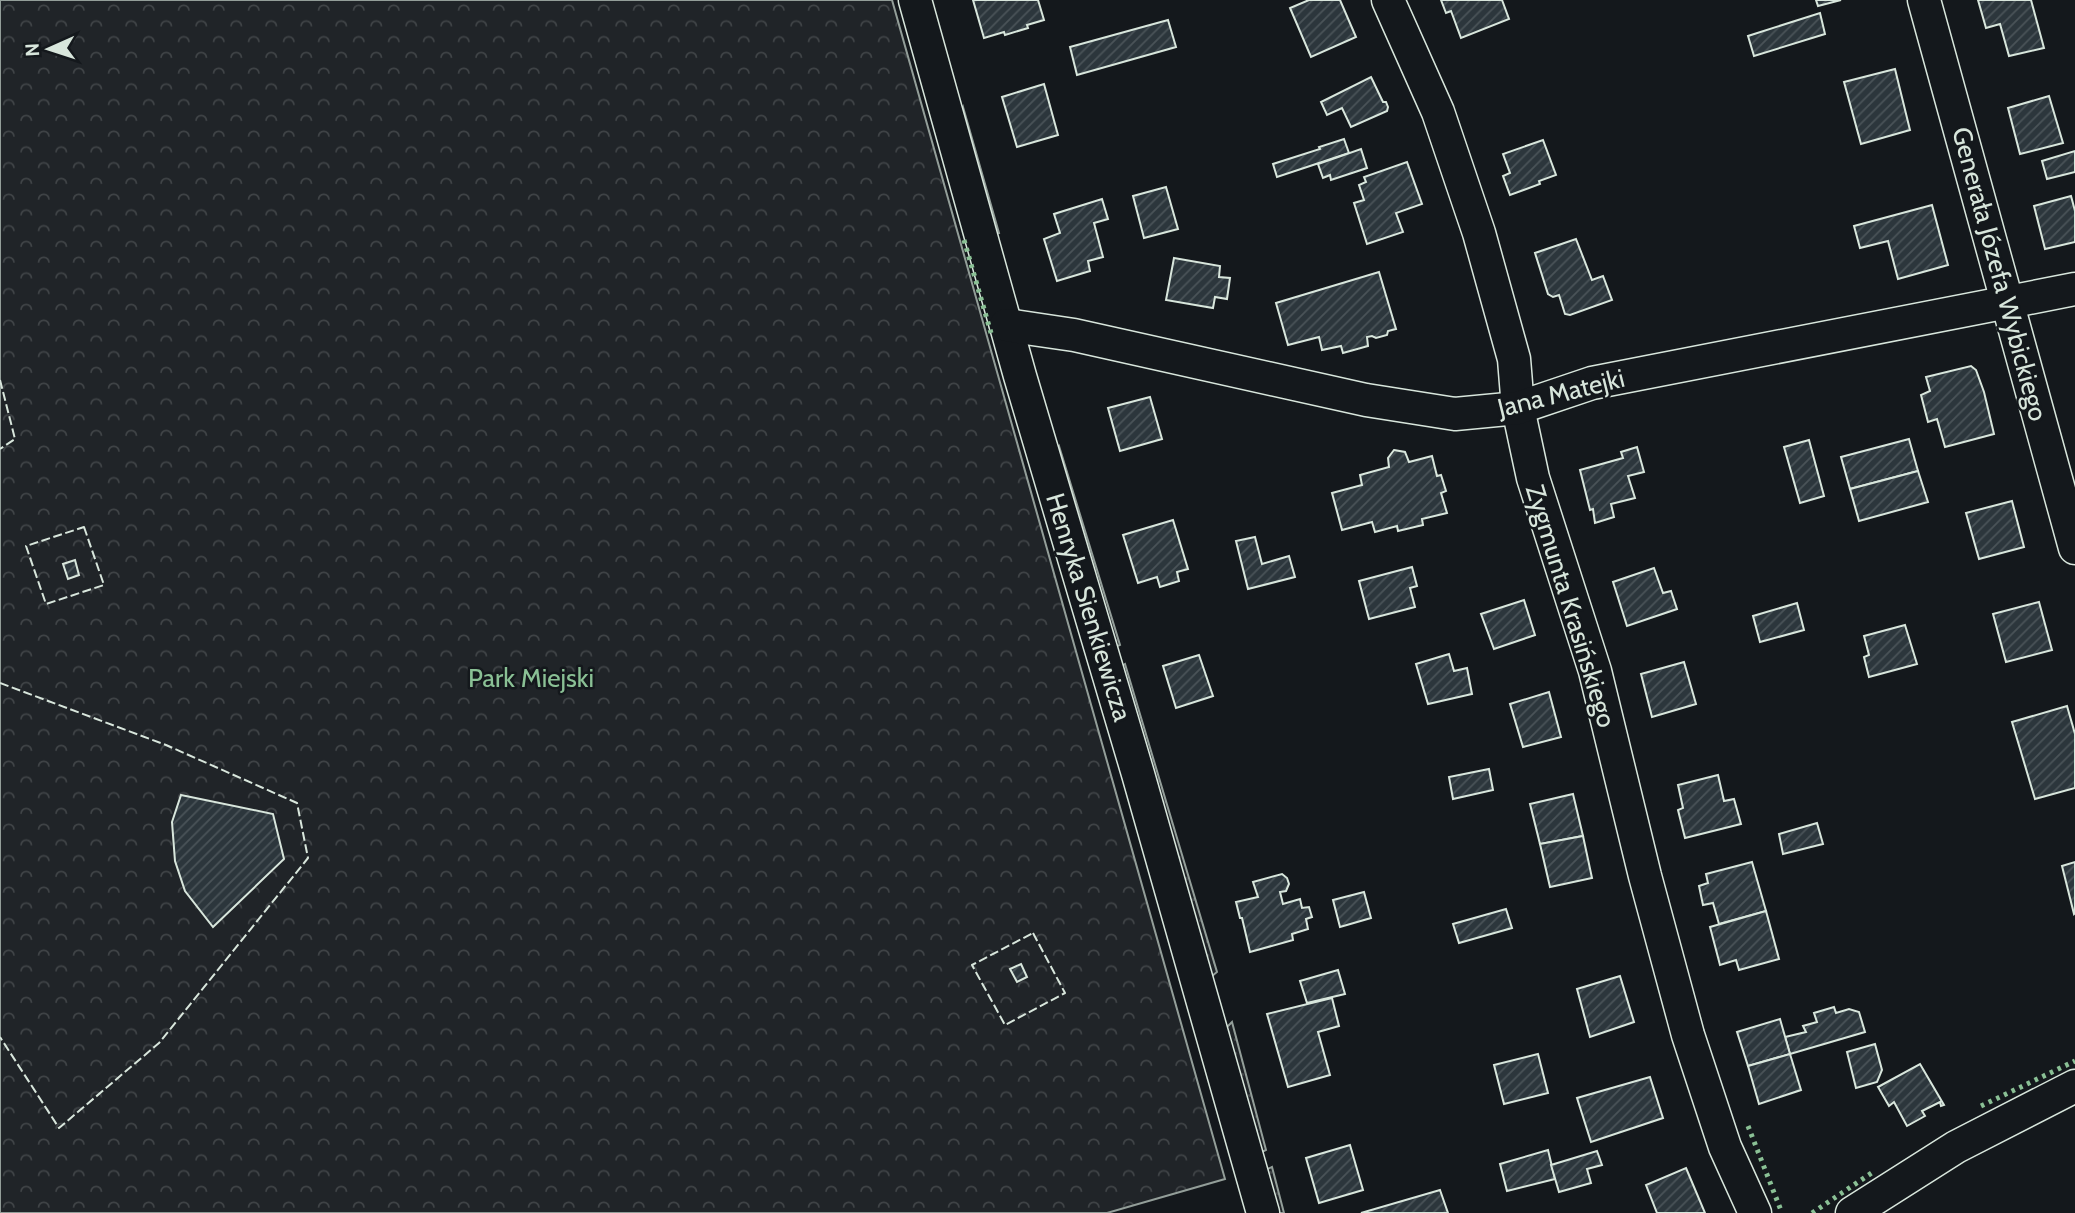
<svg xmlns="http://www.w3.org/2000/svg" width="2075" height="1213" font-family="Cabin,sans-serif">
<style>
.grass{fill:url(#grass-dots);stroke:#939e99;stroke-width:2}
.park{fill:url(#park-crowns);stroke:#939e99;stroke-width:2}
.building{fill:url(#building-hatch);stroke:#d8e6dc;stroke-width:2}
.lines{fill:none;stroke-linecap:round;stroke-linejoin:round}
.minor-casing{stroke:#d8e6dc;stroke-width:35}
.minor{stroke:#14181c;stroke-width:32}
.hedge{stroke:#8ac095;stroke-width:5;stroke-dasharray:3.5 5;stroke-linecap:butt}
.fence{stroke:#d8e6dc;stroke-width:2;stroke-dasharray:9 3.5;stroke-linecap:butt}
.labels{text-anchor:middle;stroke-width:5;stroke-linejoin:round;paint-order:stroke}
.street-label{font-size:26px;fill:#d8e6dc;stroke:#14181c}
.park-label{font-size:26px;fill:#8ac095;stroke:#14181c}
</style>
<defs>
<pattern id="grass-dots" width="8" height="8" patternUnits="userSpaceOnUse" patternTransform="scale(1.75)"><rect width="8" height="8" fill="#202428"/><path d="M2 2h.1M6 6h.1" fill="none" stroke="#404447" stroke-width="1.8" stroke-linecap="round"/></pattern>
<pattern id="park-crowns" width="20" height="18" patternUnits="userSpaceOnUse" patternTransform="scale(1.75)"><rect width="20" height="18" fill="#202428"/><path d="M2 6a3 3 0 1 1 6 0M12 15a3 3 0 1 1 6 0" fill="none" stroke="#404447"/></pattern>
<pattern id="building-hatch" width="6" height="6" patternUnits="userSpaceOnUse" patternTransform="scale(1.75)"><rect width="6" height="6" fill="#2c363c"/><path d="M-1 1l2-2M0 6l6-6M5 7l2-2" fill="none" stroke="#4a5358"/></pattern>
</defs>
<rect width="100%" height="100%" fill="#14181c"/>
<g class="grass">
<polygon points="963,107 999,233 992,235 959,116"/>
<polygon points="1059,446 1120,645 1115,647 1056,449"/>
<polygon points="1125,664 1217,972 1212,976 1120,667"/>
<polygon points="1232,1022 1266,1150 1260,1153 1226,1028"/>
<polygon points="1272,1167 1284,1213 1277,1213 1265,1170"/>
</g>
<polygon class="park" points="0,0 892,0 1225,1179 1107,1213 0,1213"/>
<g class="building">
<polygon points="973,0 1038,0 1044,20 1027,25 1028,28 1005,35 1004,32 984,38"/>
<polygon points="1309,0 1340,0 1356,37 1311,57 1290,8"/>
<polygon points="1441,0 1502,0 1509,19 1461,38 1451,11 1446,13"/>
<polygon points="1816,0 1841,0 1818,6"/>
<polygon points="1978,0 2031,0 2044,48 2009,56 2000,24 1986,28"/>
<polygon points="1820,13 1825,34 1754,56 1748,36"/>
<polygon points="1168,20 1176,47 1077,75 1070,47"/>
<polygon points="1895,69 1910,130 1861,144 1844,82"/>
<polygon points="1371,77 1383,102 1386,102 1388,107 1387,111 1351,127 1342,108 1327,115 1321,102"/>
<polygon points="1044,84 1058,135 1017,147 1002,97"/>
<polygon points="2049,96 2063,143 2020,154 2008,108"/>
<polygon points="1344,139 1349,153 1277,177 1273,164 1320,149 1319,147"/>
<polygon points="1543,140 1556,175 1539,181 1540,184 1510,195 1503,176 1510,173 1503,154"/>
<polygon points="1361,149 1367,168 1331,180 1330,175 1323,178 1318,164"/>
<polygon points="2075,151 2075,172 2047,179 2042,161"/>
<polygon points="1407,162 1422,204 1396,213 1403,232 1367,244 1354,203 1364,200 1359,185 1366,182 1364,177"/>
<polygon points="1166,187 1178,229 1144,238 1133,196"/>
<polygon points="2071,196 2075,211 2075,242 2045,249 2034,206"/>
<polygon points="1102,199 1108,219 1094,223 1103,257 1088,261 1090,271 1057,281 1044,239 1060,233 1054,214"/>
<polygon points="1932,205 1948,265 1898,279 1888,241 1860,248 1854,226"/>
<polygon points="1576,239 1592,280 1603,276 1612,300 1570,315 1565,314 1559,295 1553,297 1548,294 1535,253"/>
<polygon points="1174,258 1220,266 1219,277 1230,278 1227,299 1215,297 1213,308 1166,300"/>
<polygon points="1379,272 1396,329 1388,331 1387,335 1376,338 1372,336 1367,337 1368,346 1343,353 1341,346 1322,350 1319,337 1288,345 1276,303"/>
<polygon points="1971,366 1976,370 1984,392 1994,434 1945,447 1937,419 1928,422 1921,395 1930,391 1926,377"/>
<polygon points="1150,397 1162,439 1120,451 1108,408"/>
<polygon points="1909,439 1918,471 1850,489 1841,457"/>
<polygon points="1809,440 1824,496 1800,503 1784,447"/>
<polygon points="1637,447 1644,472 1628,476 1635,498 1611,504 1614,517 1595,523 1593,509 1590,510 1580,470 1623,458 1621,452"/>
<polygon points="1394,450 1405,452 1409,462 1432,456 1437,476 1441,475 1446,491 1441,493 1447,513 1422,519 1423,525 1398,531 1397,526 1375,532 1372,522 1342,530 1332,493 1362,485 1360,475 1389,467 1388,458"/>
<polygon points="1918,471 1928,502 1859,521 1850,489"/>
<polygon points="2012,501 2024,547 1979,559 1966,513"/>
<polygon points="1173,520 1188,569 1177,572 1179,581 1160,587 1157,577 1138,583 1123,535"/>
<polygon points="1255,537 1262,564 1289,556 1295,577 1248,589 1236,541"/>
<polygon points="75,560 79,575 68,579 63,564"/>
<polygon points="1412,567 1417,586 1410,588 1415,607 1369,619 1359,581"/>
<polygon points="1654,568 1663,593 1671,591 1677,609 1627,626 1613,582"/>
<polygon points="1524,600 1535,635 1494,649 1481,614"/>
<polygon points="2039,602 2052,650 2006,662 1993,614"/>
<polygon points="1797,603 1804,630 1760,642 1753,616"/>
<polygon points="1905,625 1917,664 1869,677 1864,657 1869,655 1864,636"/>
<polygon points="1449,654 1454,671 1467,668 1472,694 1428,704 1416,664"/>
<polygon points="1199,655 1213,696 1176,708 1163,666"/>
<polygon points="1684,662 1696,704 1652,717 1641,674"/>
<polygon points="1549,692 1561,737 1523,747 1510,704"/>
<polygon points="2067,706 2075,734 2075,788 2035,799 2012,722"/>
<polygon points="1489,769 1493,790 1453,799 1449,777"/>
<polygon points="1718,775 1724,801 1734,799 1741,824 1685,838 1678,810 1683,808 1678,785"/>
<polygon points="1573,794 1583,836 1540,844 1530,804"/>
<polygon points="181,795 273,814 284,859 213,927 185,891 175,861 172,822"/>
<polygon points="1817,823 1823,844 1783,854 1779,834"/>
<polygon points="1583,836 1592,878 1550,887 1540,844"/>
<polygon points="1752,862 1766,911 1719,924 1713,903 1703,905 1699,886 1708,883 1706,874"/>
<polygon points="2075,862 2075,913 2074,914 2062,866"/>
<polygon points="1282,874 1287,878 1289,884 1286,891 1280,892 1283,904 1300,899 1302,908 1309,907 1312,917 1306,919 1308,929 1292,934 1293,940 1250,952 1242,918 1240,918 1236,902 1258,897 1253,882"/>
<polygon points="1364,892 1371,918 1340,927 1333,900"/>
<polygon points="1506,909 1512,928 1459,943 1453,924"/>
<polygon points="1766,911 1779,959 1739,970 1736,960 1720,965 1710,927"/>
<polygon points="1021,964 1027,977 1017,982 1010,969"/>
<polygon points="1338,970 1345,994 1307,1003 1300,981"/>
<polygon points="1620,976 1634,1022 1590,1037 1577,989"/>
<polygon points="1332,998 1339,1026 1318,1032 1330,1075 1288,1087 1267,1014"/>
<polygon points="1834,1007 1836,1013 1849,1009 1859,1012 1865,1032 1790,1054 1785,1037 1806,1032 1803,1026 1817,1022 1814,1013"/>
<polygon points="1780,1019 1790,1054 1748,1066 1737,1032"/>
<polygon points="1875,1044 1882,1070 1877,1082 1856,1088 1847,1052"/>
<polygon points="1538,1054 1548,1093 1504,1104 1494,1065"/>
<polygon points="1790,1054 1801,1090 1759,1104 1748,1066"/>
<polygon points="1920,1064 1944,1105 1941,1106 1940,1102 1922,1111 1925,1116 1907,1126 1894,1102 1889,1106 1878,1087"/>
<polygon points="1650,1077 1663,1118 1591,1142 1577,1098"/>
<polygon points="1350,1145 1363,1190 1319,1203 1306,1158"/>
<polygon points="1548,1150 1555,1179 1507,1191 1500,1164"/>
<polygon points="1597,1151 1602,1165 1587,1169 1591,1183 1559,1192 1551,1165"/>
<polygon points="1686,1168 1705,1213 1657,1213 1646,1185"/>
<polygon points="1440,1190 1448,1213 1361,1213"/>
</g>
<g class="lines">
<g class="minor-casing">
<g id="minor">
<polyline points="915,0 1020,376 1138,774 1263,1213"/>
<polyline points="1388,0 1438,112 1479,233 1514,359 1518,408 1533,478 1595,671 1645,876 1688,1035 1725,1147 1755,1213"/>
<polyline points="1924,0 2075,548"/>
<polyline points="1006,325 1074,335 1366,400 1455,414 1518,408 1592,383 2075,289"/>
<polyline points="1852,1213 1956,1147 2075,1086"/>
</g>
</g>
<use href="#minor" class="minor"/>
<g class="hedge">
<polyline points="964,240 991,333"/>
<polyline points="1981,1106 2075,1061"/>
<polyline points="1748,1126 1782,1213"/>
<polyline points="1812,1213 1873,1172"/>
</g>
<g class="fence">
<polyline points="0,380 15,439 0,449"/>
<polygon points="84,527 104,585 46,604 26,546"/>
<polyline points="0,683 166,745 297,803 308,858 159,1043 59,1128 0,1037"/>
<polygon points="1033,933 1065,993 1005,1025 972,965"/>
</g>
</g>
<g class="labels">
<g class="street-label">
<text transform="translate(2000 274) rotate(75)" y="9">Generała Józefa Wybickiego</text>
<text transform="translate(1561 393) rotate(-14)" y="9">Jana Matejki</text>
<text transform="translate(1571 606) rotate(73)" y="9">Zygmunta Krasińskiego</text>
<text transform="translate(1089 607) rotate(73)" y="9">Henryka Sienkiewicza</text>
</g>
<g class="park-label">
<text x="531" y="687">Park Miejski</text>
</g>
</g>
<g transform="translate(49 49) rotate(267)" stroke="#14181c" stroke-width="5" paint-order="stroke">
<path d="M0-5L12 26L0 18L-12 26Z" fill="#d8e6dc"/>
<text y="-10" font-size="19" font-weight="bold" text-anchor="middle" fill="#d8e6dc">N</text>
</g>
</svg>
